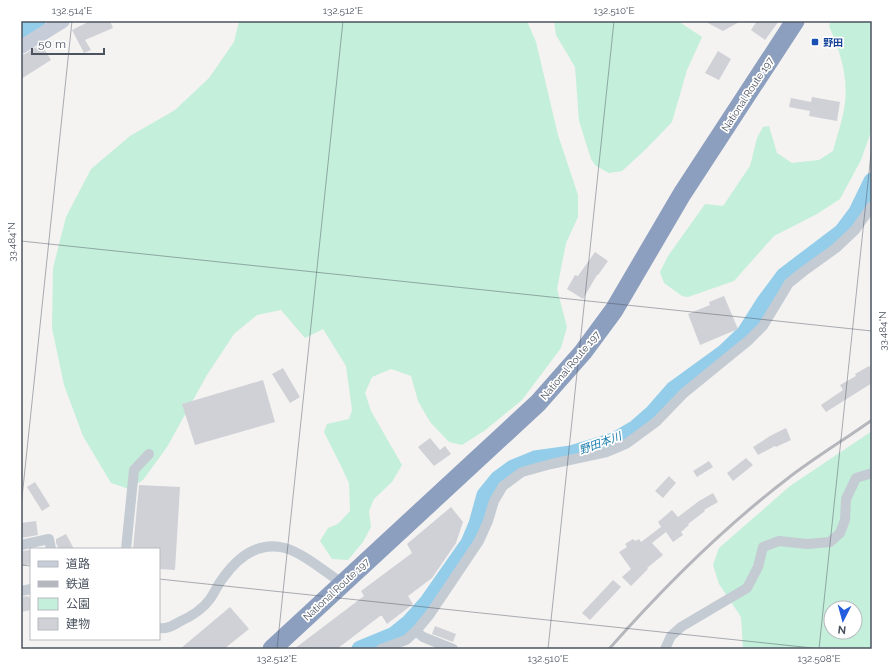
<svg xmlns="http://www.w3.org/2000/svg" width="893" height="670" font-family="Raleway,'Noto Sans JP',sans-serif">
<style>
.green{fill:#c4efda;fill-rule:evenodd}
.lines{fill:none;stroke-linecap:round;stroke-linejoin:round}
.river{stroke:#93cde9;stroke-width:17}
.building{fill:#d0d1d6}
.street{stroke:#c4cbd3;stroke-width:10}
.secondary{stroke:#c6cdd9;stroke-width:14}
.highway{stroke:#8d9fbe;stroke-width:19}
.rail{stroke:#b5b7bc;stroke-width:3}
.ticks{fill:none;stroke:#4b535f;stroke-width:1;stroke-opacity:0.45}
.transit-dot{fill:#1a4fb4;stroke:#fff;stroke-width:1.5}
.labels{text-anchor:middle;stroke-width:3.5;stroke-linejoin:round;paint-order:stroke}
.transit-label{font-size:10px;font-weight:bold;fill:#164399;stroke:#fff;text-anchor:start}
.street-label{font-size:10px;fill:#4b535f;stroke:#fff}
.water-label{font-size:11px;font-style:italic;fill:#1378aa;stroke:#fff}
.neatline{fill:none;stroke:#4b535f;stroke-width:1.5}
.ticks-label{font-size:10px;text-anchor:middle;fill:#4b535f}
</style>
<rect width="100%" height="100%" fill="#f4f3f2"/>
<g class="green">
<polygon points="239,21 527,21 536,42 558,135 578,195 578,217 566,243 557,289 567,327 561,348 522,400 484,431 462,445 449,442 430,422 418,401 411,376 391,369 372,377 365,393 371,411 402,465 392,482 374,499 369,511 371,527 363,542 348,560 332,559 320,541 328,528 338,524 350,511 349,483 340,464 324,432 327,424 349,419 352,410 346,366 323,329 305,338 281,310 257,315 234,334 207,375 167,447 143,480 129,489 111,483 83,436 64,385 52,328 53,268 66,217 91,169 130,136 175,110 209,78 234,42"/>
<polygon points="554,21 678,21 702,37 687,70 672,122 646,149 622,171 609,173 596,166 591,159 579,121 575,67 556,35"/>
<path d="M831,21H872V129L861,160L840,199L817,214L774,236L734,281L688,297L682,296L664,283L660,272L668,256L705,204L723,206L750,166L757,138L763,127L769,126L777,153L792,163L819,160L833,151C837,136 843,119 845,103C848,75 840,51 829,26Z"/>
<path d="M872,431V649H743L741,617L719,584L713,565L719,548L790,486ZM831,608H855V632H831Z"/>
</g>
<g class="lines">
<g class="river">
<polyline points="21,31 37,21"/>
<polyline points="360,649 394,635 410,622 427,603 469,543 477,524 485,495 498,479 513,468 535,459 571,454 614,441 636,428 652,414 673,390 724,353 745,333 764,303 784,276 842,232 857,212 872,181"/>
</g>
</g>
<g class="building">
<polygon points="90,21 110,21 113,28 85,40 91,50 84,53 72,30"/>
<polygon points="704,21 741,21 723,31"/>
<polygon points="757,21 779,21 765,40 751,30"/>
<polygon points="41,44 51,60 21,79 21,55 25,54"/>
<polygon points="718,51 731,59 719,80 705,73"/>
<polygon points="812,97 840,102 837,121 809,116 810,111 789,107 791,98 811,102"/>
<polygon points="595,252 608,261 598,275 597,275 583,299 567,289 575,275 578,276"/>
<polygon points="724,296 738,329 700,345 688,314 710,305 709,302"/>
<polygon points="869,366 872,370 872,383 826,412 821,405 843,390 840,385 856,376 855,374"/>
<polygon points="283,368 300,397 290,403 272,374"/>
<polygon points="263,380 275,422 195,445 182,404"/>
<polygon points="786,428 791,440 776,447 775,446 758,455 753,447 770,436"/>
<polygon points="430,438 440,450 445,446 451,454 434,466 418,447"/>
<polygon points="746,458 753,465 733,481 727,473"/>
<polygon points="709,461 713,467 697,477 693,471"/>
<polygon points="669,476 676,483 663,498 655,491"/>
<polygon points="35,482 50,506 42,511 27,487"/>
<polygon points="139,485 180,487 175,570 159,569 159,549 133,549"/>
<polygon points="713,493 718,502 704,510 705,511 688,524 689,525 681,532 683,535 673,542 666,532 652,543 663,555 647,568 648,569 631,586 622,577 631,569 619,552 627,547 625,544 633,539 635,541 639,539 641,542 661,527 658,522 672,510 678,517 699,501"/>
<polygon points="451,507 463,522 456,543 432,578 408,596 413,604 387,624 382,616 380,616 337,649 294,649 364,596 361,591 412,553 407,544"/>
<polygon points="36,521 38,535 21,538 21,523"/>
<polygon points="66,534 74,549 59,549 56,543 56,539"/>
<polygon points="31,550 31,564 21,566 21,551"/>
<polygon points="613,580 621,587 590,620 582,613"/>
<polygon points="28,596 29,598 31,598 31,610 21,612 21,597"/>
<polygon points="230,607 249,629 224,649 180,649"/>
<polygon points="435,626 456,634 453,642 432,634"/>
</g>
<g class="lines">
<g class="street">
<polyline points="21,545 49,539 51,549"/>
<polyline points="126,549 134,470 149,454"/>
<polyline points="21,591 31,589"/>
<path d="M159,628C167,629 172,626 179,622C190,617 203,609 210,599C215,592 218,584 223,578C238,557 258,541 285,548C305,554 325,572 342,583"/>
<polyline points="416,631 423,637 453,649"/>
<polyline points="381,649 406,640 416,631 430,614 479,541 488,521 494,501 503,486 522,472 551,464 607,452 626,444 656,422 684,393 749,340 763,326 789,283 804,271 836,248 855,230 872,206"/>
<polyline points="665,649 671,636 681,627 747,588 758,567 763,547 779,541 807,544 830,542 840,533 845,520 846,499 856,478 872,473"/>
</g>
<polyline class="secondary" points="21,47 63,21"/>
<polyline class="highway" points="272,649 538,403 583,352 614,310 682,194 795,21"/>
<path class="rail" d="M609,649C662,589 723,528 787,479C814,458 844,440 872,420"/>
</g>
<path class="ticks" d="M21,241L872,331M21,507L72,21M21,565L31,566M159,579L822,649M277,649L343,21M548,649L614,21M819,649L872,144"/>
<rect class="transit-dot" x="811" y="38" width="8" height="8" rx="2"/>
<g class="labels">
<g class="transit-label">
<text x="823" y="46">野田</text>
</g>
<g class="street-label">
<text transform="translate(747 94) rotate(-57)" y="4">National Route 197</text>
<text transform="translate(570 365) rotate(-50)" y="4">National Route 197</text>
<text transform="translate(336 589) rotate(-43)" y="4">National Route 197</text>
</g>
<g class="water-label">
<text transform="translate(600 443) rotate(-20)" y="4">野田本川</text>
</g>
</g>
<rect width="893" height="670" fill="none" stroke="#ffffff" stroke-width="44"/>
<rect x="30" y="548" width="130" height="92" fill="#ffffff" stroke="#b7babf"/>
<rect x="38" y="561" width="20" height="6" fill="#c6cdd9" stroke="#b7babf"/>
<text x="66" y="568" font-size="12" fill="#4b535f">道路</text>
<rect x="38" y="581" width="20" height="6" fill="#b5b7bc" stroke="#b7babf"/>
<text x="66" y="588" font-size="12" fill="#4b535f">鉄道</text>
<rect x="38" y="598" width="20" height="12" fill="#c4efda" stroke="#b7babf"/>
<text x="66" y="608" font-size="12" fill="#4b535f">公園</text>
<rect x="38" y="618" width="20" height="12" fill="#d0d1d6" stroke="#b7babf"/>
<text x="66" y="628" font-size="12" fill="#4b535f">建物</text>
<g transform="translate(843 620) rotate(186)"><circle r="19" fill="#ffffff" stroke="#b7babf"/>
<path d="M0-3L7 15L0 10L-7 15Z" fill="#235ede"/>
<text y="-6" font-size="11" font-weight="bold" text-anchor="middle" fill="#4b535f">N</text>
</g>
<path d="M32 48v6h72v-6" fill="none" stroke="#4b535f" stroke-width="2"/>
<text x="38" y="48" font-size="12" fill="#4b535f" stroke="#ffffff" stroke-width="3" paint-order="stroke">50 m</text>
<rect x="22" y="22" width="849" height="626" class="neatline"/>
<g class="ticks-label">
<text x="72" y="14">132.514°E</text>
<text x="343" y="14">132.512°E</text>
<text x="614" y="14">132.510°E</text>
<text transform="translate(11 242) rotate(-90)" y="4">33.484°N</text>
<text transform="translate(882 331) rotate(-90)" y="4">33.484°N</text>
<text x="277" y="662">132.512°E</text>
<text x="548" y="662">132.510°E</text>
<text x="819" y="662">132.508°E</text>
</g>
</svg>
